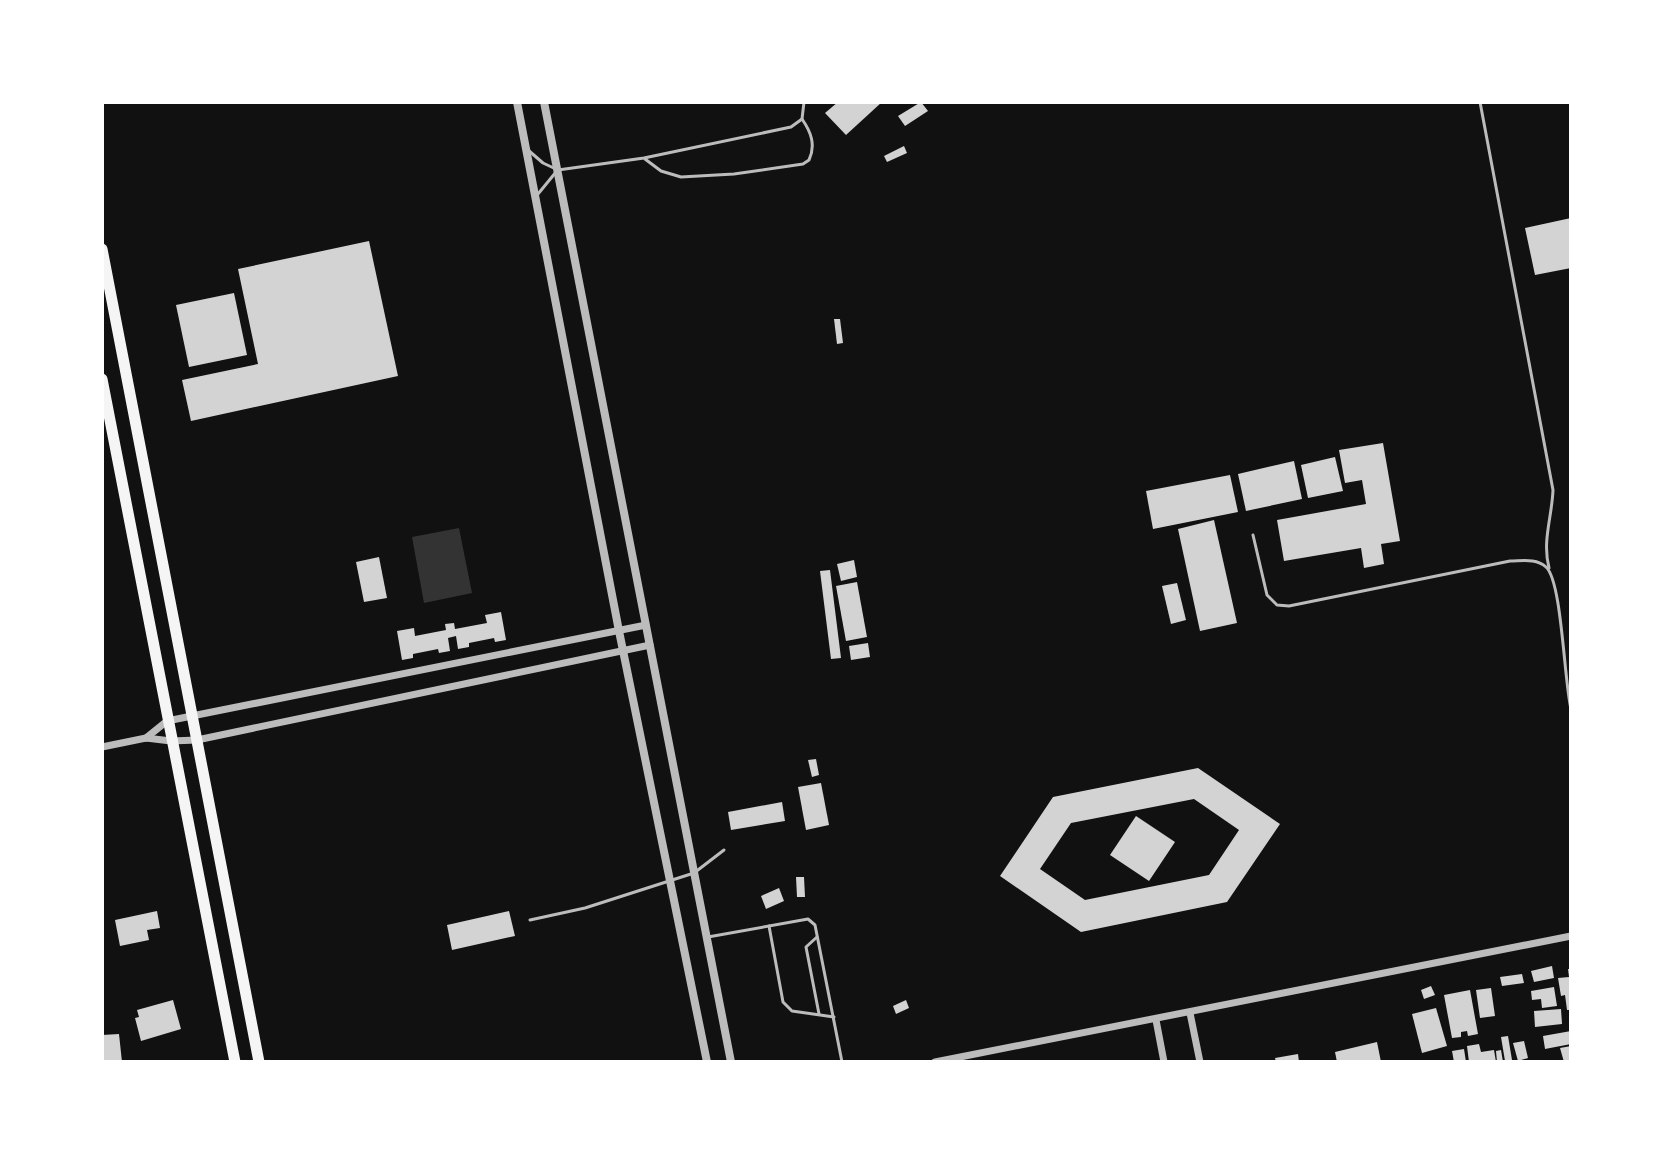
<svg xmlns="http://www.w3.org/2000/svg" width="1673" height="1164" font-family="Raleway,sans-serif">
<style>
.water{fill:#333}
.building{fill:#d3d3d3;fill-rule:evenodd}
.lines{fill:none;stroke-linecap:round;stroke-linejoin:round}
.service{stroke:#bcbcbc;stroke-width:3}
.minor{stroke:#bcbcbc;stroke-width:7}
.tertiary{stroke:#bcbcbc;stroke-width:8}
.trunk{stroke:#f5f5f5;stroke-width:11}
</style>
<rect width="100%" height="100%" fill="#111"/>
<polygon class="water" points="459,528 472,593 424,603 412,537"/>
<g class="building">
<polygon points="838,102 882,102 846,135 825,113"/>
<polygon points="921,102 928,111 905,126 898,116"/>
<polygon points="904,146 907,153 887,162 884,156"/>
<polygon points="1571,218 1571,268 1535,275 1525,228"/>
<polygon points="369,241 398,376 191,421 182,380 258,364 238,269"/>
<polygon points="234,293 247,355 189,367 176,305"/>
<polygon points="834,319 840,319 843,343 837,344"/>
<polygon points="1383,443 1400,541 1381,544 1384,564 1364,568 1361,548 1284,561 1277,520 1366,504 1362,480 1345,483 1339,450"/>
<polygon points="1335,457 1343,491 1308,498 1301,465"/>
<polygon points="1294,461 1302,499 1246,511 1238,474"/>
<polygon points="1230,475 1238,512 1153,529 1146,491"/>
<polygon points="1214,520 1237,623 1200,631 1178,529"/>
<polygon points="379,557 387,598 364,602 356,562"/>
<polygon points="854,560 857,577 841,581 837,564"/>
<polygon points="830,570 841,658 831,659 820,571"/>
<polygon points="857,582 867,637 846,641 836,586"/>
<polygon points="1177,583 1186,620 1171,624 1162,586"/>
<polygon points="501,612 506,640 495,642 494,638 469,643 469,647 458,649 456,636 448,638 450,651 439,653 438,649 413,654 413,658 402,660 397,631 414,628 415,636 446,630 445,624 454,623 455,629 487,623 485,615"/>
<polygon points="868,643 870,657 851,660 849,646"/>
<polygon points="816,759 819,775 812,777 808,760"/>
<path d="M1198,768L1280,824L1227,902L1081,932L1000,876L1053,797ZM1194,799L1239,830L1209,875L1085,900L1040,869L1071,823Z"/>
<polygon points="821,783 829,825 806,830 798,787"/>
<polygon points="782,802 785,821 731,830 728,812"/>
<polygon points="1136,816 1175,842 1149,881 1110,855"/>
<polygon points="796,877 804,877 805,897 797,897"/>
<polygon points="779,888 784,901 766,909 761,896"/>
<polygon points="157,911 160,928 147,930 149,940 120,946 115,920"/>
<polygon points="509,911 515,936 452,950 447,925"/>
<polygon points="1552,966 1554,978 1534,982 1531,971"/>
<polygon points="1568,969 1571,969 1571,1010 1567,1010 1565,995 1561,996 1558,978 1569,977"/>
<polygon points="1522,974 1524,983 1502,986 1500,977"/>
<polygon points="1431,986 1435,995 1424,999 1421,990"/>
<polygon points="1554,987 1557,1006 1542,1008 1541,999 1532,1000 1531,991"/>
<polygon points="1491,988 1495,1016 1480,1018 1476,990"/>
<polygon points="1470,990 1478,1034 1468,1036 1467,1031 1461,1032 1461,1037 1452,1038 1444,995"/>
<polygon points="173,1000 181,1029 141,1041 135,1018 139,1017 137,1010"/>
<polygon points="906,1000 909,1008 896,1014 893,1006"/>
<polygon points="1436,1008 1447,1046 1422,1053 1412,1014"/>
<polygon points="1561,1009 1562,1024 1535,1027 1534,1011"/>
<polygon points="1571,1031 1571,1044 1545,1049 1543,1036"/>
<polygon points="119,1034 122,1062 102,1062 102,1035"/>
<polygon points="1508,1036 1512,1060 1505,1061 1501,1037"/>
<polygon points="1524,1041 1528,1058 1518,1061 1513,1043"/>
<polygon points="1377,1042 1381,1062 1337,1062 1335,1052"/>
<polygon points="1479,1044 1481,1052 1494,1050 1496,1062 1469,1062 1467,1046"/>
<polygon points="1571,1046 1571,1062 1564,1062 1560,1048"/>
<polygon points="1464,1049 1466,1062 1454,1062 1452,1051"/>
<polygon points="1501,1050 1503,1062 1497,1062 1496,1051"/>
<polygon points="1298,1054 1299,1062 1276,1062 1275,1058"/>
</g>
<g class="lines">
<g class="service">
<path d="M1480,102L1553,490C1552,517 1542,541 1549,568"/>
<polyline points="528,150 543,163 558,170 644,158 791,127 802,119 804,102"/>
<path d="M645,159L661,171L681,177L734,174L803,164L809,160C816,145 811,132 802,119"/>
<polyline points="538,194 556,172"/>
<path d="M1253,535L1267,595L1277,605L1289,606L1510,561C1522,561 1536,558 1546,567C1562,581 1564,681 1571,709"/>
<polyline points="530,920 585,908 694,873 724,850"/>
<polyline points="769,926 783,1002 792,1011 834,1017"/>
<polyline points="708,937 808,919 815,925 842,1062"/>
<polyline points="817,937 806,947 819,1014"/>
</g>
<g class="minor">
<polyline points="146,738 167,721 646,625"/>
<polyline points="102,747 146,738 171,741 197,740 650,645"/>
<polyline points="1190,1013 1200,1062"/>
<polyline points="1156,1020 1164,1062"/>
<polyline points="935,1062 1571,936"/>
</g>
<g class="tertiary">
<polyline points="517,102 619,631 707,1062"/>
<polyline points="544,102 731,1062"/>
</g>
<g class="trunk">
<polyline points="102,249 259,1062"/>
<polyline points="102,379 235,1062"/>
</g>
</g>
<rect width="1673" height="1164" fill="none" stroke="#ffffff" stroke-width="208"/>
</svg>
